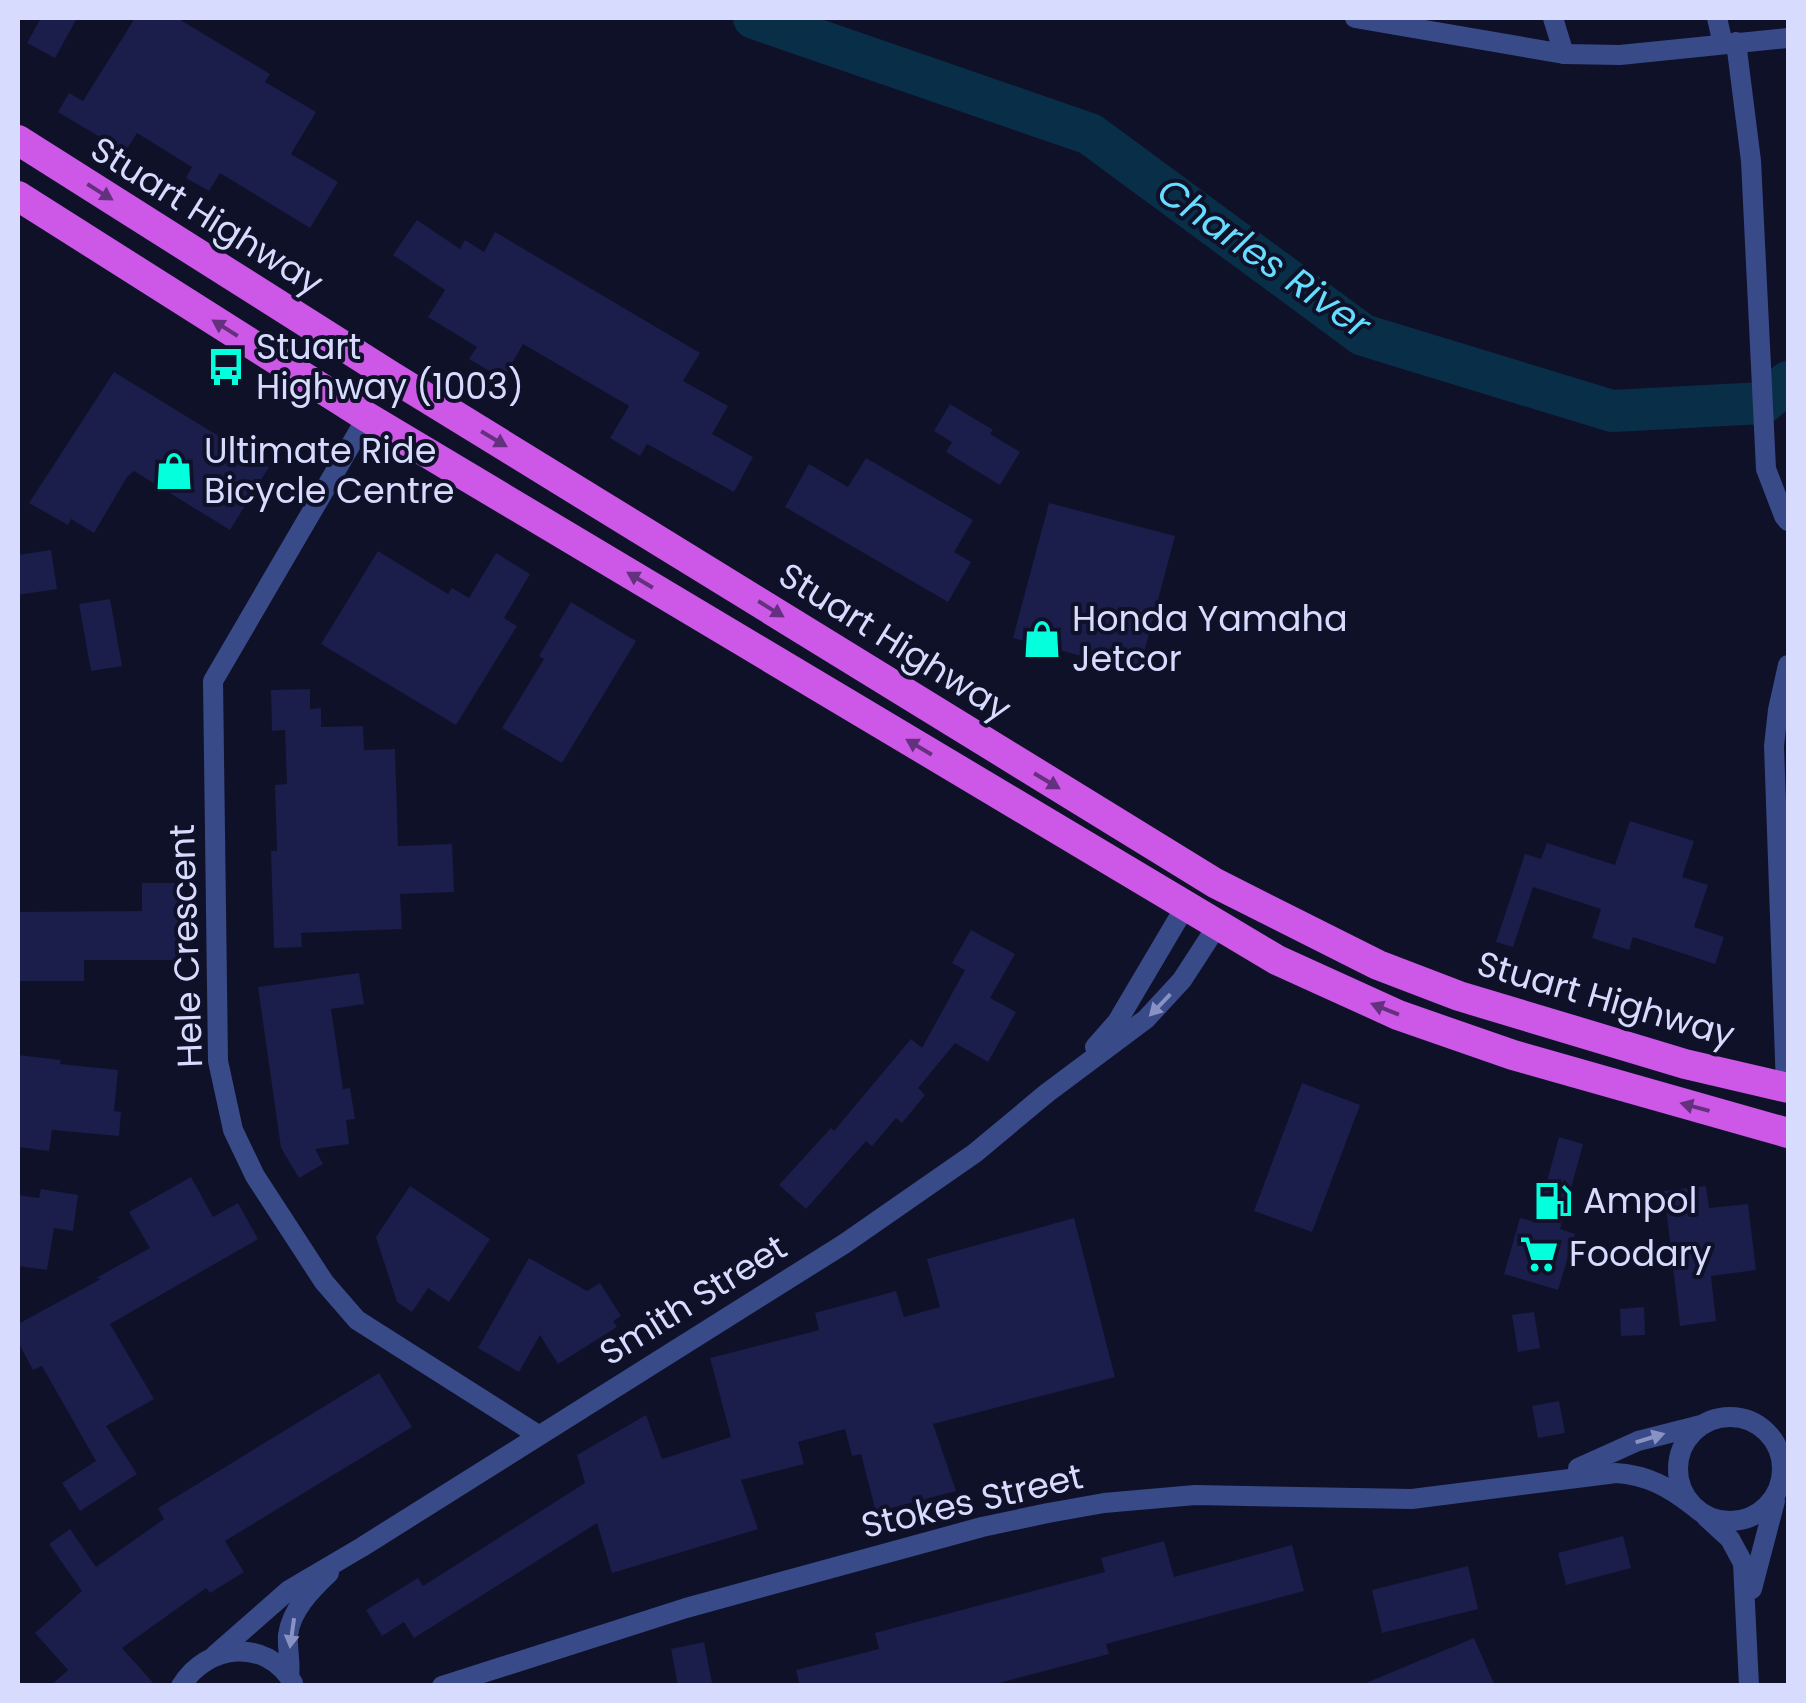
<svg xmlns="http://www.w3.org/2000/svg" width="1806" height="1703" font-family="Poppins,sans-serif">
<style>
.lines{fill:none;stroke-linecap:round;stroke-linejoin:round}
.river{stroke:#092f48;stroke-width:42}
.building{fill:#1b1d4a}
.minor{stroke:#394a89;stroke-width:20}
.trunk{stroke:#cd58e7;stroke-width:30}
.oneway{fill:#64317e}
.oneway2{fill:#8893c4}
.labels{text-anchor:middle;stroke-width:8;stroke-linejoin:round;paint-order:stroke}
.street-label{font-size:35px;fill:#d7dcff;stroke:#0f1129}
.poi-label{font-size:35px;fill:#d7dcff;stroke:#0f1129;text-anchor:start}
.water-label{font-size:38px;font-style:italic;fill:#65ddff;stroke:#0f1129}
</style>
<rect width="100%" height="100%" fill="#0f1129"/>
<g class="lines">
<polyline class="river" points="754,18 1090,134 1363,335 1612,411 1763,403 1788,382"/>
</g>
<g class="building">
<polygon points="41,18 77,18 55,58 27,43"/>
<polygon points="135,18 177,18 270,74 265,82 316,112 291,154 338,182 310,228 220,173 209,191 186,178 192,167 137,133 125,152 58,112 69,93 83,101"/>
<polygon points="417,220 460,249 465,240 484,252 495,232 700,353 683,381 728,406 712,434 753,457 734,492 647,444 640,456 610,438 629,406 523,344 503,379 469,359 477,347 428,317 445,290 393,255"/>
<polygon points="114,372 269,467 230,530 134,471 127,477 94,533 71,519 68,525 29,503"/>
<polygon points="950,404 993,430 990,434 1020,452 1000,485 946,452 952,442 934,431"/>
<polygon points="866,458 973,520 954,552 971,562 948,602 785,507 809,464 848,487"/>
<polygon points="1049,503 1175,536 1139,671 1013,638"/>
<polygon points="51,550 57,589 18,595 18,555"/>
<polygon points="378,551 448,594 452,588 469,598 496,553 530,574 504,618 517,626 456,725 321,644"/>
<polygon points="110,599 122,666 91,671 79,604"/>
<polygon points="571,602 636,641 562,763 502,728 544,659 539,656"/>
<polygon points="310,689 310,709 321,708 321,727 363,726 364,750 395,749 398,846 452,844 454,892 400,894 402,929 301,933 302,947 274,948 271,851 277,851 275,785 287,784 285,730 272,731 271,690"/>
<polygon points="1630,821 1694,841 1682,877 1708,885 1694,927 1724,937 1715,964 1633,937 1629,950 1592,938 1601,909 1533,887 1513,947 1496,942 1525,854 1541,859 1547,843 1615,865"/>
<polygon points="142,883 182,883 182,960 84,960 84,981 18,981 18,912 142,911"/>
<polygon points="971,930 1015,954 990,998 1016,1012 988,1062 955,1043 918,1088 925,1095 902,1123 896,1118 872,1146 866,1141 806,1209 779,1185 831,1128 834,1131 911,1039 922,1048 965,970 952,963"/>
<polygon points="359,973 364,1004 331,1009 343,1089 350,1088 355,1119 346,1120 349,1144 315,1149 323,1164 299,1178 281,1148 258,987"/>
<polygon points="18,1055 61,1060 60,1064 118,1070 114,1111 121,1112 119,1136 52,1130 49,1151 18,1147"/>
<polygon points="1302,1083 1360,1105 1312,1232 1254,1211"/>
<polygon points="1559,1137 1583,1144 1560,1229 1575,1234 1558,1290 1504,1274 1520,1218 1536,1222"/>
<polygon points="191,1177 213,1217 238,1203 258,1239 110,1324 154,1399 106,1426 137,1474 80,1511 62,1483 96,1461 42,1366 33,1370 18,1342 18,1324 101,1279 96,1278 150,1248 129,1212"/>
<polygon points="410,1186 490,1239 449,1302 428,1288 412,1312 397,1302 376,1237"/>
<polygon points="1706,1186 1709,1208 1748,1204 1756,1270 1711,1276 1716,1321 1680,1326 1664,1191"/>
<polygon points="41,1189 78,1195 73,1231 54,1228 47,1270 18,1266 18,1195 39,1198"/>
<polygon points="1074,1218 1115,1377 933,1424 956,1491 876,1512 861,1454 852,1456 845,1429 798,1442 804,1464 741,1480 758,1529 612,1573 597,1523 414,1638 404,1622 382,1636 366,1610 418,1578 423,1586 585,1483 577,1455 646,1415 662,1459 731,1437 710,1358 819,1330 815,1313 896,1291 904,1317 940,1307 927,1259"/>
<polygon points="529,1258 587,1291 600,1283 621,1316 613,1321 617,1327 558,1364 540,1335 519,1372 478,1348"/>
<polygon points="1644,1307 1645,1335 1621,1336 1620,1309"/>
<polygon points="1534,1312 1540,1348 1518,1352 1512,1315"/>
<polygon points="379,1373 412,1427 225,1541 244,1572 210,1593 206,1588 122,1648 156,1686 50,1686 68,1670 35,1633 82,1591 49,1544 70,1529 96,1567 164,1519 158,1508"/>
<polygon points="1559,1401 1565,1433 1538,1438 1532,1406"/>
<polygon points="1623,1536 1631,1568 1566,1585 1558,1553"/>
<polygon points="1164,1541 1174,1577 1292,1545 1304,1591 1106,1644 1109,1654 988,1686 800,1686 796,1670 879,1649 875,1633 1105,1572 1101,1558"/>
<polygon points="1468,1566 1478,1609 1382,1633 1372,1590"/>
<polygon points="1474,1638 1495,1686 1361,1686 1361,1685"/>
<polygon points="704,1642 712,1683 678,1686 671,1649"/>
</g>
<g class="lines">
<g class="minor">
<polyline points="1355,18 1564,54 1620,55 1788,38"/>
<polyline points="1553,18 1564,54"/>
<polyline points="1717,18 1723,44"/>
<polyline points="1736,42 1751,161 1766,469 1784,516 1788,521"/>
<polyline points="367,417 213,681 218,1061 233,1130 255,1176 324,1282 357,1320 538,1435"/>
<polyline points="1095,1047 1117,1022 1185,907"/>
<polyline points="1786,1087 1774,746 1778,710 1788,665"/>
<circle cx="1730" cy="1469" r="52"/>
<polyline points="1578,1468 1638,1441 1701,1425"/>
<polyline points="1706,1517 1730,1539 1743,1563 1749,1686"/>
<polyline points="1752,1589 1775,1501"/>
<polyline points="215,1655 289,1590 362,1547 844,1244 975,1153 1047,1093 1146,1019 1182,980 1217,926"/>
<path d="M289,1676C291,1662 287,1649 288,1635C291,1610 312,1589 329,1573"/>
<path d="M181,1686C207,1644 266,1637 293,1683"/>
<path d="M442,1686L686,1608L982,1527L1048,1513L1104,1503L1195,1495L1412,1499L1616,1473C1647,1475 1669,1487 1693,1506"/>
</g>
<g class="trunk">
<polyline points="18,140 391,376 1215,883 1378,965 1459,996 1685,1064 1788,1088"/>
<polyline points="18,196 367,417 1277,960 1398,1015 1513,1055 1788,1133"/>
</g>
</g>
<defs><path id="oneway-solid" d="M-6-.8H1V-3.2L6.5 0L1 3.2V.8H-6Z" transform="scale(2.5)"/></defs>
<g class="oneway">
<use href="#oneway-solid" transform="translate(100 192) rotate(32)"/>
<use href="#oneway-solid" transform="translate(225 328) rotate(-148)"/>
<use href="#oneway-solid" transform="translate(494 439) rotate(31)"/>
<use href="#oneway-solid" transform="translate(640 580) rotate(-149)"/>
<use href="#oneway-solid" transform="translate(771 609) rotate(32)"/>
<use href="#oneway-solid" transform="translate(919 747) rotate(-149)"/>
<use href="#oneway-solid" transform="translate(1047 781) rotate(31)"/>
<use href="#oneway-solid" transform="translate(1385 1009) rotate(-158)"/>
<use href="#oneway-solid" transform="translate(1695 1107) rotate(-165)"/>
</g>
<g class="oneway2">
<use href="#oneway-solid" transform="translate(1160 1005) rotate(134)"/>
<use href="#oneway-solid" transform="translate(1650 1438) rotate(-17)"/>
<use href="#oneway-solid" transform="translate(292 1633) rotate(98)"/>
</g>
<defs>
<g id="bus-bare" transform="scale(3)"><path d="M-5-6H5V4H4V6H2V4H-2V6H-4V4H-5ZM-3.5-4V0h7V-4ZM-3.5 1.2v1.5H-2V1.2ZM2 1.2v1.5H3.5V1.2Z" fill="#03ffdb" stroke="#0f1129" stroke-width="2.5" paint-order="stroke"/></g>
<g id="shop-bare" transform="scale(3)"><path d="M-5-2.5h2.3a2.7 3.5 0 0 1 5.4 0H5L5.5 6h-11ZM-1.5-2.5h3a1.5 2.3 0 0 0-3 0Z" fill="#03ffdb" stroke="#0f1129" stroke-width="2.5" paint-order="stroke"/></g>
<g id="fuel-bare" transform="scale(3)"><path d="M-5.5-6h7V0h2V4h1.3V-2.5L3-4.5l.8-.8L6-3V5H2.5V1h-1V6h-7ZM-4.2-4.7v3.2H.2V-4.7Z" fill="#03ffdb" stroke="#0f1129" stroke-width="2.5" paint-order="stroke"/></g>
<g id="supermarket-bare" transform="scale(3)"><path d="M-6-5.5h2.5l.6 2H6L4.5 2H-2.5L-4.4-4H-6ZM-1.5 3.2a1.3 1.3 0 1 0 .1 0ZM3 3.2a1.3 1.3 0 1 0 .1 0Z" fill="#03ffdb" stroke="#0f1129" stroke-width="2.5" paint-order="stroke"/></g>
</defs>
<g fill-rule="evenodd">
<use href="#bus-bare" x="226" y="367"/>
<use href="#shop-bare" x="174" y="471"/>
<use href="#shop-bare" x="1042" y="639"/>
<use href="#fuel-bare" x="1553" y="1201"/>
<use href="#supermarket-bare" x="1539" y="1254"/>
</g>
<g class="labels">
<g class="street-label">
<text transform="translate(207 216) rotate(32)" y="12">Stuart Highway</text>
<text transform="translate(895 642) rotate(32)" y="12">Stuart Highway</text>
<text transform="translate(186 946) rotate(-92)" y="12">Hele Crescent</text>
<text transform="translate(1606 999) rotate(16)" y="12">Stuart Highway</text>
<text transform="translate(693 1300) rotate(-32)" y="12">Smith Street</text>
<text transform="translate(972 1501) rotate(-13)" y="12">Stokes Street</text>
</g>
<g class="poi-label">
<text x="256" y="359">Stuart<tspan x="256" dy="40">Highway (1003)</tspan></text>
<text x="204" y="463">Ultimate Ride<tspan x="204" dy="40">Bicycle Centre</tspan></text>
<text x="1072" y="631">Honda Yamaha<tspan x="1072" dy="40">Jetcor</tspan></text>
<text x="1583" y="1213">Ampol</text>
<text x="1569" y="1266">Foodary</text>
</g>
<g class="water-label">
<text transform="translate(1264 258) rotate(35)" y="13">Charles River</text>
</g>
</g>
<rect width="1806" height="1703" fill="none" stroke="#d7dcff" stroke-width="40"/>
</svg>
